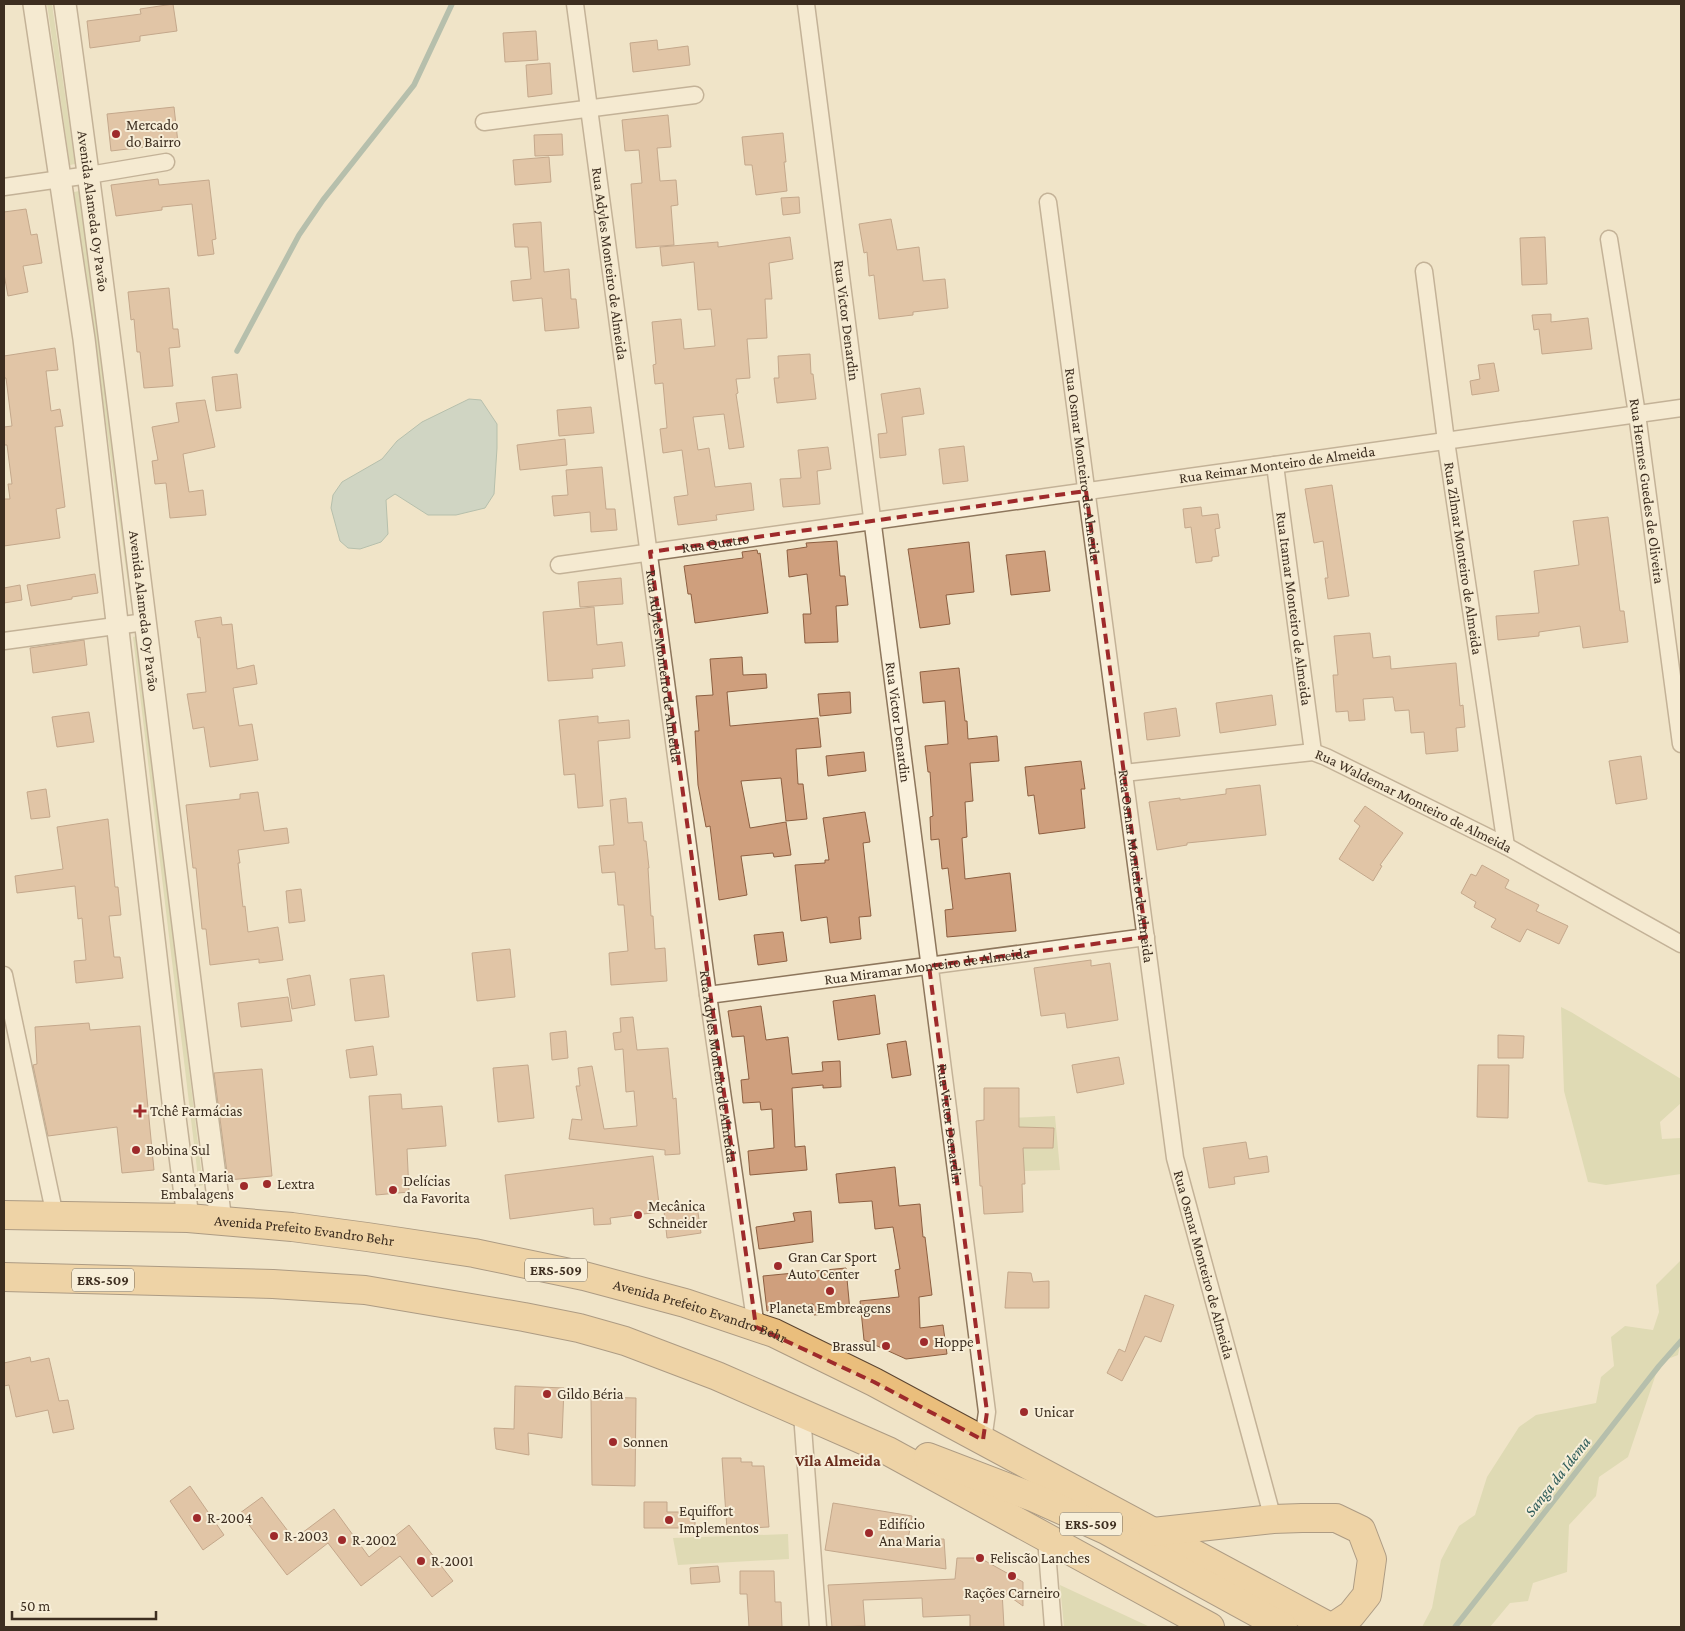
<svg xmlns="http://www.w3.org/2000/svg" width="1685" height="1631" font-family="'Crimson Pro',serif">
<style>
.green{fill:#c9cf9b}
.water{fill:#a9c4bc;stroke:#6f938a}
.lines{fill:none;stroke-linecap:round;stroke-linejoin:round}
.stream{stroke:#6f938a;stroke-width:5.5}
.building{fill:#cf9f7d;stroke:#8d5f41}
.minor-casing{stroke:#8d765c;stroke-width:19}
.tertiary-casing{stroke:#8d765c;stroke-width:24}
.trunk-casing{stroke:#5b4430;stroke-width:30}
.minor{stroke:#faf1dc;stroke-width:16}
.tertiary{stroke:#faf1dc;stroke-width:21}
.trunk{stroke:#eabe7c;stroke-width:28}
.marked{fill:none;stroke:#9e2a2b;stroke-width:4;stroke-dasharray:10 6;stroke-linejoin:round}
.poi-dot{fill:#9e2a2b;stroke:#f7eed8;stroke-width:2}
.labels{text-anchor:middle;stroke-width:4;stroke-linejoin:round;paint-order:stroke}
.shield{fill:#f7eed8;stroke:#756857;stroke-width:1}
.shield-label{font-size:14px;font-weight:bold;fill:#3d2e20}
.poi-label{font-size:15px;fill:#3d2e20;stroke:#f7eed8;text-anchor:start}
.street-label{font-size:15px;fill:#3d2e20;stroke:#f7eed8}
.neighbourhood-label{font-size:16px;font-weight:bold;fill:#6b2e1e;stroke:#f7eed8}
.water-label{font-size:16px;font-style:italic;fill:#2f5d5a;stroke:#f7eed8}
</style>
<rect width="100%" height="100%" fill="#f0e4c8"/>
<g class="green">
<polygon points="47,4 52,4 75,164 70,165"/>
<polygon points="79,191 136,604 131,605 74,192"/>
<polygon points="137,636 203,1185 199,1186 133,637"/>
<polygon points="1561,1007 1571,1012 1681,1079 1681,1103 1660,1122 1662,1139 1681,1138 1681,1174 1606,1185 1588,1182 1564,1091"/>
<polygon points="1055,1116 1060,1170 991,1172 986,1119"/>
<polygon points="1681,1260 1681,1341 1678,1355 1660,1362 1628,1457 1599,1477 1596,1496 1569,1525 1567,1572 1533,1583 1528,1601 1510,1603 1490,1627 1422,1627 1432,1608 1441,1560 1459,1526 1475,1515 1487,1477 1519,1427 1536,1415 1596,1403 1601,1377 1614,1366 1611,1337 1625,1326 1653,1330 1659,1312 1656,1285"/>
<polygon points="788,1534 789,1559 678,1565 673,1538"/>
<polygon points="1060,1585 1150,1627 1064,1627"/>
</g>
<polygon class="water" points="469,399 481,400 497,424 497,448 494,494 485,508 456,515 428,515 395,494 386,500 388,534 381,542 360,549 348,548 340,541 331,508 333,495 342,482 382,459 397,441 422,422"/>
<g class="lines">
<g class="stream">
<polyline points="237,351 299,235 323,200 414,85 452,4"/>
<polyline points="1455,1627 1659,1366 1681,1341"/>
</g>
</g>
<g class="building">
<polygon points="173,4 177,31 140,36 140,41 90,48 87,21 141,14 140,9"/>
<polygon points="536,31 538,60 505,62 503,33"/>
<polygon points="657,40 658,50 688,46 690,65 633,72 630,43"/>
<polygon points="550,63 552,94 528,97 526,65"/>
<polygon points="174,107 178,143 111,151 107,114"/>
<polygon points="668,115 671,147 657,148 660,181 676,180 678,205 671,206 674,245 636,248 631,184 642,183 639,150 625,151 622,120"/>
<polygon points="783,133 786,162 784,162 787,191 756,195 752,165 745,165 742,137"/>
<polygon points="562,134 563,155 535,156 534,135"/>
<polygon points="549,157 551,182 515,185 513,160"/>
<polygon points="158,179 159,185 209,180 216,239 212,240 214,254 198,256 192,204 162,207 162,210 116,216 111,185"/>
<polygon points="799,197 800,213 783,215 781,198"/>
<polygon points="26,209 31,235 37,234 42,263 23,266 28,292 8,296 4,274 4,212"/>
<polygon points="891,219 897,250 919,247 923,281 945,279 948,308 913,312 913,315 879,319 874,275 869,276 867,252 864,253 859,224"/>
<polygon points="541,222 544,272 569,269 571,299 576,299 579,328 545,331 542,298 513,301 511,281 531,279 528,247 515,247 513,224"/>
<polygon points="790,237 793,259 769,263 772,299 765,299 767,338 747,339 750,378 736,379 738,393 736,394 744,447 729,449 724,414 693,417 698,450 709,448 715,487 751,483 754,510 716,515 717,520 678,525 674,497 688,495 682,450 663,453 660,429 667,428 663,383 655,384 653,365 656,364 652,322 681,319 684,349 715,346 711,309 698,310 694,262 662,266 660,247 718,242 718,247"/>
<polygon points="1545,237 1547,284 1522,285 1520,238"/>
<polygon points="169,288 173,329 178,329 180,347 169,348 173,386 144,388 140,352 137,352 134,319 131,320 128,292"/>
<polygon points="1551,314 1551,322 1588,318 1592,349 1542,354 1539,329 1534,330 1532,315"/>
<polygon points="55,348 58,370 46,371 51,411 60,409 63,426 55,427 65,507 56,509 60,538 4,546 4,499 10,499 8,484 12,484 7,445 4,445 4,427 12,426 6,378 4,378 4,356"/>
<polygon points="810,354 811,374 813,374 816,399 777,403 774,378 779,378 778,356"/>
<polygon points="1494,363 1499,391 1472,395 1470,381 1480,379 1478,365"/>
<polygon points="237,374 241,408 216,411 212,377"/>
<polygon points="920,388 924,414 902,417 906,455 880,458 878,434 887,433 881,394"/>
<polygon points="205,400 215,447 183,454 189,492 203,490 206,515 170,518 166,483 155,484 152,461 158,460 152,427 179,422 176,403"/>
<polygon points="591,407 594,433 559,436 557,410"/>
<polygon points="565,439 567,465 520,470 517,445"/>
<polygon points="964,446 968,481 943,484 939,449"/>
<polygon points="828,447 831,469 817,471 820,504 783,507 780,479 801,478 798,450"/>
<polygon points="602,467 606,509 615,509 617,530 591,532 590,512 554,516 552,496 568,495 566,470"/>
<polygon points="1332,485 1349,596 1328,599 1325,578 1328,578 1323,541 1314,543 1305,489"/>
<polygon points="1201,507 1202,516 1218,514 1220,528 1215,529 1219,556 1212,557 1212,561 1196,563 1191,527 1185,528 1183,509"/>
<polygon points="1608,517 1620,611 1624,611 1628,642 1583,648 1580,626 1539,632 1539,636 1498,640 1496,616 1539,613 1534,571 1579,565 1573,521"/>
<polygon points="837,541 840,576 845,576 848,605 836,606 838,642 805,643 803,614 811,614 807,574 789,577 787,550 807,547 806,543"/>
<polygon points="969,542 974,592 946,595 950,624 920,628 908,549"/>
<polygon points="757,550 758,554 760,553 768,613 695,623 691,594 688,594 684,566 743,558 742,552"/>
<polygon points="1045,551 1050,591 1011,595 1006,555"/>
<polygon points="95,574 98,593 72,597 72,599 31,606 27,585"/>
<polygon points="621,578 623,604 580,607 578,582"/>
<polygon points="20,585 22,600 4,603 4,588"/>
<polygon points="594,607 597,645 622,642 625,666 592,669 593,678 548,681 543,612"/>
<polygon points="221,617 222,625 232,624 237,669 254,665 257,684 233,688 239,726 252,724 258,760 210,767 204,727 193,729 187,694 206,692 200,637 198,638 195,621"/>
<polygon points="1370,633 1373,658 1390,656 1391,669 1456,663 1460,706 1463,705 1465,727 1456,728 1458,751 1426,754 1424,732 1411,733 1409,710 1395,711 1393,697 1363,699 1365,720 1349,721 1348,711 1336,712 1333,675 1338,675 1334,636"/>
<polygon points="84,640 87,665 33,673 30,648"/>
<polygon points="742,657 743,675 766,674 767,688 727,692 730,726 818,718 821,747 796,749 798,784 803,784 807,819 786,821 781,778 741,781 750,828 786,822 791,855 774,857 773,853 741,856 747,895 719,900 710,826 706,827 698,785 695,731 699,731 696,696 713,695 710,659"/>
<polygon points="959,668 965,721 967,721 968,739 997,736 999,761 970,763 973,801 965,802 967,837 962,838 965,879 1010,873 1016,931 947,937 945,910 953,909 948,868 942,869 939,839 931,840 930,817 933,816 930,772 928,772 925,746 948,744 945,701 923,703 920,672"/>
<polygon points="850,692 851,713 820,716 818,694"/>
<polygon points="1272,695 1276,725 1220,733 1216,703"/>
<polygon points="1176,708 1180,736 1147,740 1144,713"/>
<polygon points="89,712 94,742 57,747 52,717"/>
<polygon points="598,716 598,723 629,720 630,738 598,741 603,806 578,808 575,774 564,775 559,720"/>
<polygon points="864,752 866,771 828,776 826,756"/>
<polygon points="1641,756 1647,799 1616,804 1609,761"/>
<polygon points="1081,761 1085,789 1081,789 1085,828 1039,834 1034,795 1028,796 1025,767"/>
<polygon points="1260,785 1266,835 1187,843 1187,845 1157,850 1149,802 1180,798 1180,800 1226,794 1226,789"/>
<polygon points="46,789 50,817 31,819 27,792"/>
<polygon points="258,792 264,831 287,828 289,843 238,850 240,863 238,863 243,907 245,906 248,932 278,927 283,960 259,963 259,959 210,965 206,929 202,929 196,868 193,868 186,805 240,799 240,794"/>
<polygon points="626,798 628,823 642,822 644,841 646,841 649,868 648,868 651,916 653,916 655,949 665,948 667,981 611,985 609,953 628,951 624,905 618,905 615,872 602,873 599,846 614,845 610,800"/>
<polygon points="1365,806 1403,833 1380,865 1382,866 1373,881 1339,859 1360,826 1354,821"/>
<polygon points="865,812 870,842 863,843 871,916 859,917 861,939 830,943 827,917 801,921 795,865 825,863 825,860 829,860 823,818"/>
<polygon points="108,819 115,887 118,887 121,915 109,916 114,957 120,957 123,978 76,983 74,961 86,960 82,918 78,919 75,886 17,893 15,876 63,869 57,827"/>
<polygon points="1482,865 1509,880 1505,888 1539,905 1536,911 1568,926 1559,944 1527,929 1520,942 1491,927 1496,919 1474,907 1476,902 1461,893 1471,874 1476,876"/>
<polygon points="301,889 305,921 289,923 286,891"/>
<polygon points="783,932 787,961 758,965 754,935"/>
<polygon points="510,949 515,997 477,1001 472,953"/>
<polygon points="1091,960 1091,966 1110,963 1118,1020 1067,1028 1065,1013 1041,1016 1034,968"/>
<polygon points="310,975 315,1005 292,1009 287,979"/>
<polygon points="384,975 389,1017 355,1021 350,979"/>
<polygon points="875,995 880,1034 838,1040 833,1001"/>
<polygon points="288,997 292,1021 241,1027 238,1003"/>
<polygon points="761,1006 766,1040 788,1037 792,1074 823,1071 822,1062 840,1061 841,1087 823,1088 823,1085 792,1088 795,1147 805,1146 807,1170 750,1175 748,1151 774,1148 772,1109 761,1110 760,1102 743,1103 741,1080 749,1079 744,1036 732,1037 728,1011"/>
<polygon points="633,1017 637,1050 668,1048 673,1099 676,1098 680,1154 665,1155 665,1150 569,1139 572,1119 582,1120 576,1086 580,1086 578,1068 592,1066 604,1129 637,1126 634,1091 626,1092 623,1049 615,1050 613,1033 621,1032 620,1018"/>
<polygon points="89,1023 90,1030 140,1026 154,1170 122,1173 117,1127 48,1136 33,1065 37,1064 35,1027"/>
<polygon points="566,1031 568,1058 552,1060 550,1033"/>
<polygon points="1498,1035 1524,1036 1523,1058 1498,1058"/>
<polygon points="906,1041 911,1075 892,1078 887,1044"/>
<polygon points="373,1046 377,1075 350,1078 346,1050"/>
<polygon points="1119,1057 1124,1084 1077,1093 1072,1065"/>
<polygon points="528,1065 534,1118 498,1122 493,1068"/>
<polygon points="1478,1065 1509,1065 1508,1118 1477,1117"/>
<polygon points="262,1069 272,1176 228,1180 214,1073"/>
<polygon points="984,1088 1019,1088 1019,1127 1054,1128 1053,1148 1023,1148 1025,1184 1022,1184 1023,1212 984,1214 982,1186 980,1186 976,1121 984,1120"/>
<polygon points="401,1094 402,1109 442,1106 446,1146 407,1149 409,1192 376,1195 369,1096"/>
<polygon points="1246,1142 1249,1159 1267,1156 1269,1172 1234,1177 1235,1184 1209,1188 1203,1148"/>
<polygon points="653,1156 660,1212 610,1218 611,1224 594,1225 593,1208 510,1219 505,1175"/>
<polygon points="895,1167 899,1206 920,1204 923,1237 925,1237 932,1295 919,1297 920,1328 943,1325 947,1354 906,1359 864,1340 860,1301 899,1297 895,1270 900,1269 893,1227 875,1229 872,1201 839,1203 836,1174"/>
<polygon points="697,1206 701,1233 667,1238 664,1211"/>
<polygon points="811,1211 813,1242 759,1249 756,1227 795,1221 793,1213"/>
<polygon points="846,1268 850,1311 814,1315 813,1304 767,1311 763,1276"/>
<polygon points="1008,1272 1031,1273 1033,1282 1049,1281 1049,1308 1005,1308"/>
<polygon points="1145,1295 1174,1305 1161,1342 1145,1336 1122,1381 1107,1373 1119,1349 1125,1352"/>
<polygon points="30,1357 31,1362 49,1358 59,1401 68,1400 74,1429 53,1433 48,1410 16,1417 9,1385 4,1386 4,1363"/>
<polygon points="515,1386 564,1388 562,1438 528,1433 529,1455 496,1449 494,1428 514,1429"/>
<polygon points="591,1397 636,1398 635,1486 592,1485"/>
<polygon points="722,1458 741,1458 741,1462 752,1462 752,1466 764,1466 769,1527 727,1529"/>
<polygon points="190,1486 224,1535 203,1550 170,1501"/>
<polygon points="262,1497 294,1539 334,1509 369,1557 409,1525 453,1581 432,1597 400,1556 361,1586 328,1543 287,1575 240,1513"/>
<polygon points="644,1502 667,1502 667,1512 695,1512 695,1528 644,1528"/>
<polygon points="833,1503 912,1516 908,1540 944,1539 946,1569 825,1550"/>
<polygon points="957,1558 980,1558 1023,1582 1023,1606 1002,1591 1004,1627 970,1627 970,1615 923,1617 922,1598 863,1600 865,1626 832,1627 828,1585 955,1579"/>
<polygon points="718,1566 720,1582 691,1584 690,1568"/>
<polygon points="740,1571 774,1571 775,1602 781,1602 782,1627 749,1627 747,1594 740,1594"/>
</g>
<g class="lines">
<g class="minor-casing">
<g id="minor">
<path id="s1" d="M575,4L708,995L756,1327"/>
<path id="s2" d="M806,4L987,1412L983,1440"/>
<polyline points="484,122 695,95"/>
<polyline points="4,187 89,175 166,162"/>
<path id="s3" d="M1048,202L1175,1158L1273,1519"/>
<path id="s4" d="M1609,239L1637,414L1681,744"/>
<path id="s5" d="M1424,271L1446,441L1506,846"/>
<path id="s6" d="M1275,465L1313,752"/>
<path id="s7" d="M559,565L1681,408"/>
<polyline points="4,641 145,622"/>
<path id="s8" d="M1124,773L1313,752L1326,757L1506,846L1681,944"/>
<polyline points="4,975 55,1216"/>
<path id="s9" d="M708,995L1146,937"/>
<polyline points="802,1414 818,1627"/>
<polyline points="1046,1538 1053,1627"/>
</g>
</g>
<g class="tertiary-casing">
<g id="tertiary">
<polyline points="34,4 84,339 173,1102 188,1218"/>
<path id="s10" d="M65,4C122,409 167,815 221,1221"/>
</g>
</g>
<g class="trunk-casing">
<g id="trunk">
<path id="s11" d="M4,1215L188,1218L292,1227L367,1237L474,1253L584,1276L685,1303L774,1333L874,1382L1330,1627"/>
<polyline points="4,1277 273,1284 365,1290 524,1317 579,1328 625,1341 717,1376 888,1451 1210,1627"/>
<polyline points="928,1457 1035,1498 1106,1530 1283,1627"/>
<polyline points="1153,1532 1273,1519 1302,1518 1336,1518 1361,1530 1372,1559 1367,1595 1351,1615 1333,1627"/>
</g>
</g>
<use href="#minor" class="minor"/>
<use href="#tertiary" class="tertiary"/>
<use href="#trunk" class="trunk"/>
</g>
<path d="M0 0H1685V1631H0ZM1086,491L1146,937L929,966L987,1412L983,1440L874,1382L756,1327L650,552Z" fill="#f0e4c8" fill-opacity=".55" fill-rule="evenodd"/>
<path class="marked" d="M1086,491L1146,937L929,966L987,1412L983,1440L874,1382L756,1327L650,552Z"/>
<g class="poi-dot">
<circle cx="116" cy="134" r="5"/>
<path d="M137.5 1103.5h5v5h5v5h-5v5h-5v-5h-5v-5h5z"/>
<circle cx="136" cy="1150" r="5"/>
<circle cx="267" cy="1184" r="5"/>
<circle cx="244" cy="1186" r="5"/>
<circle cx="393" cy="1190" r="5"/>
<circle cx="638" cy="1215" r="5"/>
<circle cx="778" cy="1266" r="5"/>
<circle cx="830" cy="1291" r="5"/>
<circle cx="924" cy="1342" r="5"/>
<circle cx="886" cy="1346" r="5"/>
<circle cx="547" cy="1394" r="5"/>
<circle cx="1024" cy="1412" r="5"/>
<circle cx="613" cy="1442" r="5"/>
<circle cx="197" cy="1518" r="5"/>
<circle cx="669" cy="1520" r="5"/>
<circle cx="869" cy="1533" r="5"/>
<circle cx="274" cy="1536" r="5"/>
<circle cx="342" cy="1540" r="5"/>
<circle cx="980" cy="1558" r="5"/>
<circle cx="421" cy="1561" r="5"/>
<circle cx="1012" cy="1576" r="5"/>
</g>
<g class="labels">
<g class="shield">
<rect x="525" y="1258.5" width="62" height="23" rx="4"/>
<rect x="72" y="1268.5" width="62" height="23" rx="4"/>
<rect x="1060" y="1512.5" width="62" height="23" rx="4"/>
</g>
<g class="shield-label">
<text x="556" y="1275">ERS-509</text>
<text x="103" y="1285">ERS-509</text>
<text x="1091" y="1529">ERS-509</text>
</g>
<g class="poi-label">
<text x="126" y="130">Mercado<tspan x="126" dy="17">do Bairro</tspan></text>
<text x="150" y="1116">Tchê Farmácias</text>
<text x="146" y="1155">Bobina Sul</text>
<text x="234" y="1182" text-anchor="end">Santa Maria<tspan x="234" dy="17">Embalagens</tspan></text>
<text x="403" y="1186">Delícias<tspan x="403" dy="17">da Favorita</tspan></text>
<text x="277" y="1189">Lextra</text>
<text x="648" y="1211">Mecânica<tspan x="648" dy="17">Schneider</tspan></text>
<text x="788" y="1262">Gran Car Sport<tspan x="788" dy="17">Auto Center</tspan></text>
<text x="830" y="1313" text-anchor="middle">Planeta Embreagens</text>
<text x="934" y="1347">Hoppe</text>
<text x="876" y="1351" text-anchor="end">Brassul</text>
<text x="557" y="1399">Gildo Béria</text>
<text x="1034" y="1417">Unicar</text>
<text x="623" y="1447">Sonnen</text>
<text x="679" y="1516">Equiffort<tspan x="679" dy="17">Implementos</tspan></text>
<text x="207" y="1523">R-2004</text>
<text x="879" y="1529">Edifício<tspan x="879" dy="17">Ana Maria</tspan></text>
<text x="284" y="1541">R-2003</text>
<text x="352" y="1545">R-2002</text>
<text x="990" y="1563">Feliscão Lanches</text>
<text x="431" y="1566">R-2001</text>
<text x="1012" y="1598" text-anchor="middle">Rações Carneiro</text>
</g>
<g class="street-label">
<text dy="5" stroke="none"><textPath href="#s10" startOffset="209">Avenida Alameda Oy Pavão</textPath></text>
<text dy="5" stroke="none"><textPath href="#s1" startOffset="262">Rua Adyles Monteiro de Almeida</textPath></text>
<text dy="5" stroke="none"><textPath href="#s2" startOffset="319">Rua Victor Denardin</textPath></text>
<text dy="5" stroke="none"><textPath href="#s3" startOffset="265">Rua Osmar Monteiro de Almeida</textPath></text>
<text dy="5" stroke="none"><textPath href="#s7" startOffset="725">Rua Reimar Monteiro de Almeida</textPath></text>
<text dy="5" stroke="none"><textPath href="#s4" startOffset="255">Rua Hermes Guedes de Oliveira</textPath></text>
<text dy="5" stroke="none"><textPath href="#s7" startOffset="158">Rua Quatro</textPath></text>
<text dy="5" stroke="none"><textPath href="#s5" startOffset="290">Rua Zilmar Monteiro de Almeida</textPath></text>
<text dy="5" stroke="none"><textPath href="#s6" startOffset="145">Rua Itamar Monteiro de Almeida</textPath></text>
<text dy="5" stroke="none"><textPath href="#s10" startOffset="612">Avenida Alameda Oy Pavão</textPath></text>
<text dy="5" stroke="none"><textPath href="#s1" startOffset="668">Rua Adyles Monteiro de Almeida</textPath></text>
<text dy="5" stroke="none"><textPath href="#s2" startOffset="724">Rua Victor Denardin</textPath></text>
<text dy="5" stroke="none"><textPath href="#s8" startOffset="302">Rua Waldemar Monteiro de Almeida</textPath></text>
<text dy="5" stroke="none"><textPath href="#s3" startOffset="670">Rua Osmar Monteiro de Almeida</textPath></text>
<text dy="5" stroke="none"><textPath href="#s9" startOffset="221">Rua Miramar Monteiro de Almeida</textPath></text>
<text dy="5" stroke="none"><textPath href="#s1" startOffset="1072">Rua Adyles Monteiro de Almeida</textPath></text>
<text dy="5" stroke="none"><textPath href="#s2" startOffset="1129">Rua Victor Denardin</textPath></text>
<text dy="5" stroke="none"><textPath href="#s11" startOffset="301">Avenida Prefeito Evandro Behr</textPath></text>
<text dy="5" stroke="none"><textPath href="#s3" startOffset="1075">Rua Osmar Monteiro de Almeida</textPath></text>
<text dy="5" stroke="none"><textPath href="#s11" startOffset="706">Avenida Prefeito Evandro Behr</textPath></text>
</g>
<g class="neighbourhood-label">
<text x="838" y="1466">Vila Almeida</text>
</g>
<g class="water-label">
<text transform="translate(1557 1476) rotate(-52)" y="6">Sanga da Idema</text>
</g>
</g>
<rect width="1685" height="1631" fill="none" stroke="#3d2e20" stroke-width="10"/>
<path d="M12 1611v8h144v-8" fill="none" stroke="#3d2e20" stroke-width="2.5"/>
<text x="20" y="1611" font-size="15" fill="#3d2e20" stroke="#f7eed8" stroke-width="4" paint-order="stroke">50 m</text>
</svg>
